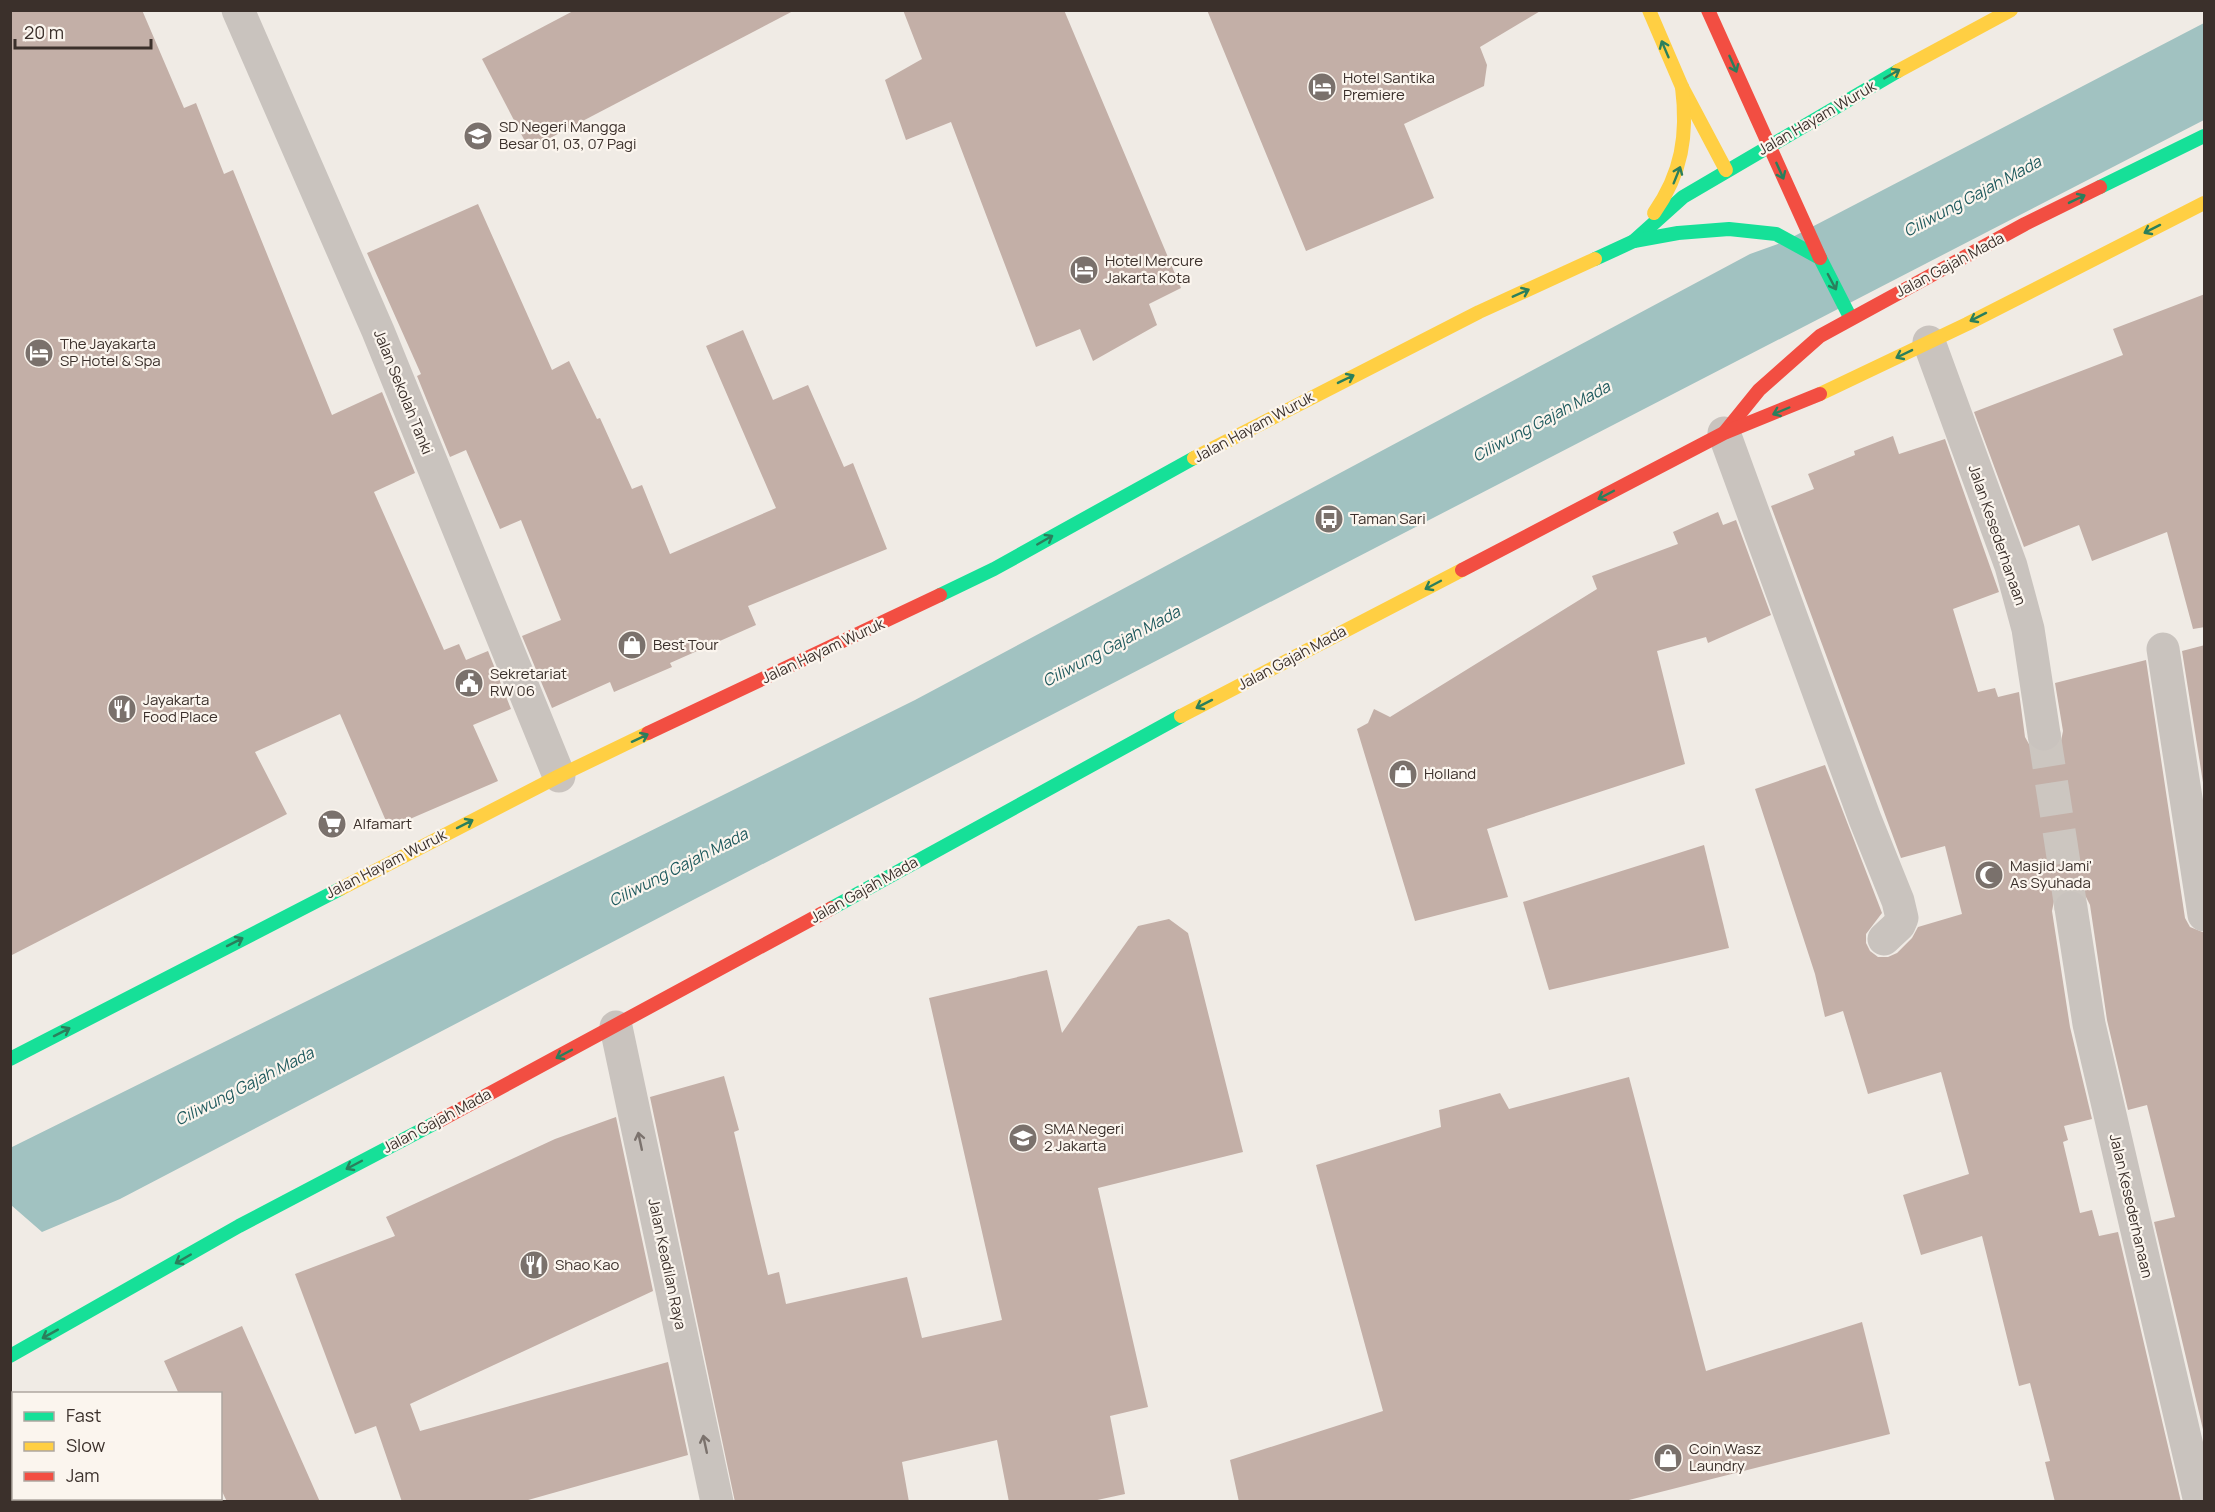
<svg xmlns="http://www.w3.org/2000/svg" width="2215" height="1512" font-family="Manrope,sans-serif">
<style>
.water{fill:#a1c2c1}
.building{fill:#c3afa7}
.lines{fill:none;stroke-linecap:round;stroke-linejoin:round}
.street-tunnel{stroke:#ccc6c0;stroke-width:33;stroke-dasharray:33 16;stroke-linecap:butt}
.street{stroke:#c9c3be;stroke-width:33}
.fast{stroke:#16e098;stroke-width:14}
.slow{stroke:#ffcf43;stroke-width:14}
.jam{stroke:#f24e42;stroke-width:14}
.oneway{stroke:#2a7f5c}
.oneway2{stroke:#7b726d}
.labels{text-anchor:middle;stroke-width:4.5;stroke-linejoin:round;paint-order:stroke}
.poi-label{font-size:15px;fill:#3b302b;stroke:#fbf5ee;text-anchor:start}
.street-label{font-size:15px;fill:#3b302b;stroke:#fbf5ee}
.water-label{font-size:16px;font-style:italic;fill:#1f5a5e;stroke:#fbf5ee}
</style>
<rect width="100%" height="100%" fill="#f0ebe5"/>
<polygon class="water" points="2204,23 2204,120 693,900 120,1199 42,1232 11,1205 10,1148 915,700 1750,254 1781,243"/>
<g class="building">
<polygon points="10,10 142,10 184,108 196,103 224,174 233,170 332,415 382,392 415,473 374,492 444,650 459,644 466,660 488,651 511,709 473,725 498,781 389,828 340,714 255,752 287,814 10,956"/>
<polygon points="575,10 795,10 529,149 482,59"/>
<polygon points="903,10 1064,10 1181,288 1149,304 1157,325 1093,361 1080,329 1036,347 951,122 906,140 885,80 922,59"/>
<polygon points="1207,10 1542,10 1480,47 1487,65 1484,86 1404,124 1434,198 1306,251"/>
<polygon points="478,204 552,370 569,361 597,419 600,418 632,489 642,485 670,554 776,508 706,346 743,330 773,400 808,385 844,467 853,463 887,549 748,606 756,625 670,663 672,667 614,692 610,682 552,708 522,636 561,620 521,520 500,529 466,450 450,457 417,376 421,374 367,253"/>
<polygon points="2205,294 2205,627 2193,629 2167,532 2092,561 2079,525 2024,547 1974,412 2123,355 2113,329"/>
<polygon points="1893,436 1899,454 1945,439 1999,592 1953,609 1978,692 1995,688 1998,697 2019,692 2025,737 2030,746 2037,751 2046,753 2055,749 2061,741 2063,731 2055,683 2146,660 2185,918 2190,927 2205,933 2205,1438 2154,1222 2175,1217 2147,1105 2128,1110 2107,1020 2090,905 2086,897 2078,891 2068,890 2059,894 2054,901 2052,911 2070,1027 2092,1119 2064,1126 2068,1140 2063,1142 2080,1213 2092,1210 2099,1236 2118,1232 2181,1502 2055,1502 2045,1462 2050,1461 2030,1383 2019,1386 1982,1236 1921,1255 1903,1195 1969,1174 1941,1072 1868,1094 1843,1011 1825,1017 1815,974 1755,789 1825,765 1882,913 1866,934 1866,943 1870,951 1878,957 1888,957 1897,953 1912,938 1918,927 1962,914 1945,846 1901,858 1771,506 1814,489 1808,474 1855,455 1854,451"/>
<polygon points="1718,512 1723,525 1736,520 1771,615 1708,643 1706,637 1657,651 1685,764 1487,829 1508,897 1415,921 1357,729 1368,723 1374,709 1390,717 1597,589 1592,576 1678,544 1673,532"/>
<polygon points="2205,645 2205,795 2182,651"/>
<polygon points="1704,845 1729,948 1549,990 1523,902"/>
<polygon points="1169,919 1188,933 1243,1152 1098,1188 1148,1407 1110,1416 1125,1494 1088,1502 1009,1502 997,1440 902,1462 909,1502 735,1502 650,1097 724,1076 739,1130 734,1132 768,1275 779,1272 786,1304 907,1277 922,1338 1002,1320 929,998 1047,970 1062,1033 1138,926"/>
<polygon points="1629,1077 1706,1371 1862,1322 1890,1434 1621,1502 1239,1502 1230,1460 1383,1411 1316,1165 1441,1127 1439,1110 1500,1093 1509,1109"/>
<polygon points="616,1117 653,1291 410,1404 420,1431 668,1362 688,1455 521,1502 402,1502 376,1426 355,1434 295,1274 395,1236 386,1217 555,1139"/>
<polygon points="242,1326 320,1502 227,1502 220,1487 220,1394 179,1394 164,1361"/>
</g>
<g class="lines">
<polyline class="street-tunnel" points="2044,734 2071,908"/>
<g class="street">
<polyline points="238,10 378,331 559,776"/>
<polyline points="1929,342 2011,566 2028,629 2044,734"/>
<polyline points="1724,433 1865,819 1898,901 1902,918 1899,925 1884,939"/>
<polyline points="2163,649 2204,915"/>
<polyline points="2071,908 2089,1024 2200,1502"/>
<polyline points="616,1027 717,1502"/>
</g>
<g class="fast">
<polyline points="2100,187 2204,136"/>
<polyline points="1634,241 1683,197 1898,71"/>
<polyline points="1595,259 1634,241 1678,233 1729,229 1776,234 1820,258 1850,317"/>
<polyline points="940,595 994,569 1194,458"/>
<polyline points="832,908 1181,716"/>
<polyline points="10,1059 340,889"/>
<polyline points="10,1356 239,1226 437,1122"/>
</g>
<g class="slow">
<polyline points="1649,10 1682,87 1726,170"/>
<polyline points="1898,71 2011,10"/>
<path d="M1654,213C1682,173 1688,135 1682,87"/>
<polyline points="1820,394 1967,324 2204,203"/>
<polyline points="1194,458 1479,312 1595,259"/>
<polyline points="1181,716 1462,570"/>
<polyline points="340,889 559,776 648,733"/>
</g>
<g class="jam">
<polyline points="1708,10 1820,258"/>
<polyline points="1725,432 1759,390 1820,336 2025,224 2100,187"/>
<polyline points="1462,570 1724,433 1820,394"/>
<polyline points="648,733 940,595"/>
<polyline points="437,1122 832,908"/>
</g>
</g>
<defs><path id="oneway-shaft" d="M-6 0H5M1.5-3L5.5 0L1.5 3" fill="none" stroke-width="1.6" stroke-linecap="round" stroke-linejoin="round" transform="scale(1.5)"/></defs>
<g class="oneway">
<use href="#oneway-shaft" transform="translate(1665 49) rotate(-113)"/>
<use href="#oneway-shaft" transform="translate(1733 64) rotate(66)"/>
<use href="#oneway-shaft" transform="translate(1892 74) rotate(-30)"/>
<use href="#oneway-shaft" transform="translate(1780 171) rotate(66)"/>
<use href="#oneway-shaft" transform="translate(1677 175) rotate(-68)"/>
<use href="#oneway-shaft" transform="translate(2077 199) rotate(-26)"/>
<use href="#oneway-shaft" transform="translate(2152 229) rotate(153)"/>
<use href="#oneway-shaft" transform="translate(1832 282) rotate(62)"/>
<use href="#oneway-shaft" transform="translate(1521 293) rotate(-24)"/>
<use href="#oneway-shaft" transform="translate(1978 317) rotate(153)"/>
<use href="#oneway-shaft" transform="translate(1904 354) rotate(154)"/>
<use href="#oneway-shaft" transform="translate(1346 379) rotate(-26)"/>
<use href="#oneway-shaft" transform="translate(1781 411) rotate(157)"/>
<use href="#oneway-shaft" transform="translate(1606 495) rotate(152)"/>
<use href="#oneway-shaft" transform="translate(1045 540) rotate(-30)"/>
<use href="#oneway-shaft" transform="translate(1433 585) rotate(152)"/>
<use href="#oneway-shaft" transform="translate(1204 704) rotate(153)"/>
<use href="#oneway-shaft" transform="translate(640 738) rotate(-25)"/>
<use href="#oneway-shaft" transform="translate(465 824) rotate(-27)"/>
<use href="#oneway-shaft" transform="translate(235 942) rotate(-27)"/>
<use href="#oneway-shaft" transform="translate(62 1032) rotate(-27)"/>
<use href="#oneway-shaft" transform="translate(564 1054) rotate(152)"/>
<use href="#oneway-shaft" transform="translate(354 1165) rotate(152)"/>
<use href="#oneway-shaft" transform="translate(183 1259) rotate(150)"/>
<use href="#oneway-shaft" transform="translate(50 1334) rotate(151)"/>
</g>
<g class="oneway2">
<use href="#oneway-shaft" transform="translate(640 1141) rotate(-102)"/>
<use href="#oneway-shaft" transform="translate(705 1444) rotate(-102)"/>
</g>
<defs>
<g id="hotel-disc" transform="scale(1.5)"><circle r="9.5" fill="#7a716c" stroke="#fbf5ee"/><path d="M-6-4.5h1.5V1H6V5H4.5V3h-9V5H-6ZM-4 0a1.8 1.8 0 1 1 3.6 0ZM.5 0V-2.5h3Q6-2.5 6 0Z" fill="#fff"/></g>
<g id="school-disc" transform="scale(1.5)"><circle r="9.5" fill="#7a716c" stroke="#fbf5ee"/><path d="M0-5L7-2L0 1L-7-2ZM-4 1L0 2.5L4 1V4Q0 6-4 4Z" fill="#fff"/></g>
<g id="bus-disc" transform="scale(1.5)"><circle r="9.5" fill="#7a716c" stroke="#fbf5ee"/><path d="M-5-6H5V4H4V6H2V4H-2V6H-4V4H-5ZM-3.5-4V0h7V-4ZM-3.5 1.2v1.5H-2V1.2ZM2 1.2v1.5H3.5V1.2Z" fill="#fff"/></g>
<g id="shop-disc" transform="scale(1.5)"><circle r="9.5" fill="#7a716c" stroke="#fbf5ee"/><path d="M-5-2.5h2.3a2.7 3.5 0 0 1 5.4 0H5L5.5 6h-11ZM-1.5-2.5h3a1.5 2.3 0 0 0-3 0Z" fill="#fff"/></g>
<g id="civic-disc" transform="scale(1.5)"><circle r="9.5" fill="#7a716c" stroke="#fbf5ee"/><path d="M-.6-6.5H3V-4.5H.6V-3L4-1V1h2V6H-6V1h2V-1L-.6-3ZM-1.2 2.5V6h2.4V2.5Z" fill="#fff"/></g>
<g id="restaurant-disc" transform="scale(1.5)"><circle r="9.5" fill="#7a716c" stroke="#fbf5ee"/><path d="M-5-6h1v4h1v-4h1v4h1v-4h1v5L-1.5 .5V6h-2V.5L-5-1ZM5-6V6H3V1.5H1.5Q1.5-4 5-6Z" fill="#fff"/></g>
<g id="supermarket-disc" transform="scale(1.5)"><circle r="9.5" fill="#7a716c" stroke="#fbf5ee"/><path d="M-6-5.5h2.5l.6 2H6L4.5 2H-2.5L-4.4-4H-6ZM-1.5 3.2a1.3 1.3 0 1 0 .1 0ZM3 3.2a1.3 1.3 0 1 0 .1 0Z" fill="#fff"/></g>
<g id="mosque-disc" transform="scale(1.5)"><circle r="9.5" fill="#7a716c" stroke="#fbf5ee"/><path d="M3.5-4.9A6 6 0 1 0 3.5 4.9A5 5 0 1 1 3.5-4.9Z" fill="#fff"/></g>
</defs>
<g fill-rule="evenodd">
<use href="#hotel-disc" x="1322" y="87"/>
<use href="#school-disc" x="478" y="136"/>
<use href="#hotel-disc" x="1084" y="270"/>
<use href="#hotel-disc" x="39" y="353"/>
<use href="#bus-disc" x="1329" y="519"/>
<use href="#shop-disc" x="632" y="645"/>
<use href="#civic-disc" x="469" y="683"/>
<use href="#restaurant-disc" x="122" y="709"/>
<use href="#shop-disc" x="1403" y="774"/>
<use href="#supermarket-disc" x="332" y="824"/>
<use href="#mosque-disc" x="1989" y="875"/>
<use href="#school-disc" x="1023" y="1138"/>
<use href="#restaurant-disc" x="534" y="1265"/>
<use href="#shop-disc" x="1668" y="1458"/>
</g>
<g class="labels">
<g class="poi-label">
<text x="1343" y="83">Hotel Santika<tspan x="1343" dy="17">Premiere</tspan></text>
<text x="499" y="132">SD Negeri Mangga<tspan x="499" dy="17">Besar 01, 03, 07 Pagi</tspan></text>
<text x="1105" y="266">Hotel Mercure<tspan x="1105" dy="17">Jakarta Kota</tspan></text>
<text x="60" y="349">The Jayakarta<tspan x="60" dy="17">SP Hotel &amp; Spa</tspan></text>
<text x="1350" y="524">Taman Sari</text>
<text x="653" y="650">Best Tour</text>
<text x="490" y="679">Sekretariat<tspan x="490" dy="17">RW 06</tspan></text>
<text x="143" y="705">Jayakarta<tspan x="143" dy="17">Food Place</tspan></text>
<text x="1424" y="779">Holland</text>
<text x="353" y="829">Alfamart</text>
<text x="2010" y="871">Masjid Jami'<tspan x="2010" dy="17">As Syuhada</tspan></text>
<text x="1044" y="1134">SMA Negeri<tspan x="1044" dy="17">2 Jakarta</tspan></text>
<text x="555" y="1270">Shao Kao</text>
<text x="1689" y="1454">Coin Wasz<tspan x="1689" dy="17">Laundry</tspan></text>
</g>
<g class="street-label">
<text transform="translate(1817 118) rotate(-30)" y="5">Jalan Hayam Wuruk</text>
<text transform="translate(1950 265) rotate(-28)" y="5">Jalan Gajah Mada</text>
<text transform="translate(403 392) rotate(68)" y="5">Jalan Sekolah Tanki</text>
<text transform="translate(1254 427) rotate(-28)" y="5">Jalan Hayam Wuruk</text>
<text transform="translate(1997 535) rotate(71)" y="5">Jalan Kesederhanaan</text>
<text transform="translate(823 651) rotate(-25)" y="5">Jalan Hayam Wuruk</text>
<text transform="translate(1292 658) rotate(-28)" y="5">Jalan Gajah Mada</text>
<text transform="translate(386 864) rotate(-27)" y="5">Jalan Hayam Wuruk</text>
<text transform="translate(864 890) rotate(-29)" y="5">Jalan Gajah Mada</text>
<text transform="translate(437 1121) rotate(-28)" y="5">Jalan Gajah Mada</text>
<text transform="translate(2131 1206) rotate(77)" y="5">Jalan Kesederhanaan</text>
<text transform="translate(667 1264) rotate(78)" y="5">Jalan Keadilan Raya</text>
</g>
<g class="water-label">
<text transform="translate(1972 196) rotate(-28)" y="6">Ciliwung Gajah Mada</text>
<text transform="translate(1541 421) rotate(-28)" y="6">Ciliwung Gajah Mada</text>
<text transform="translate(1111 646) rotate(-28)" y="6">Ciliwung Gajah Mada</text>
<text transform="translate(678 867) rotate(-27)" y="6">Ciliwung Gajah Mada</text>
<text transform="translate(244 1086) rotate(-27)" y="6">Ciliwung Gajah Mada</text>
</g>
</g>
<rect width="2215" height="1512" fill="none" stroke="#3b302b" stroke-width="24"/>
<rect x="12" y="1392" width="210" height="108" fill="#fbf5ee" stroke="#aea6a0" stroke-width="1.5"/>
<rect x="24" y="1412" width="30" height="9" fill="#16e098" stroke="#aea6a0" stroke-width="1.5"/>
<text x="66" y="1422" font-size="18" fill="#3b302b">Fast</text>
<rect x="24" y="1442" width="30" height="9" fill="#ffcf43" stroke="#aea6a0" stroke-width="1.5"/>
<text x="66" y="1452" font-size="18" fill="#3b302b">Slow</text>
<rect x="24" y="1472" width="30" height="9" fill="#f24e42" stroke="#aea6a0" stroke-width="1.5"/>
<text x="66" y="1482" font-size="18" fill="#3b302b">Jam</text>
<path d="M15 39v9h136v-9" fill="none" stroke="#3b302b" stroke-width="3"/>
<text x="24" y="39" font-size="18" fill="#3b302b" stroke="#fbf5ee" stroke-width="4.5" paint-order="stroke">20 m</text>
</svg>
